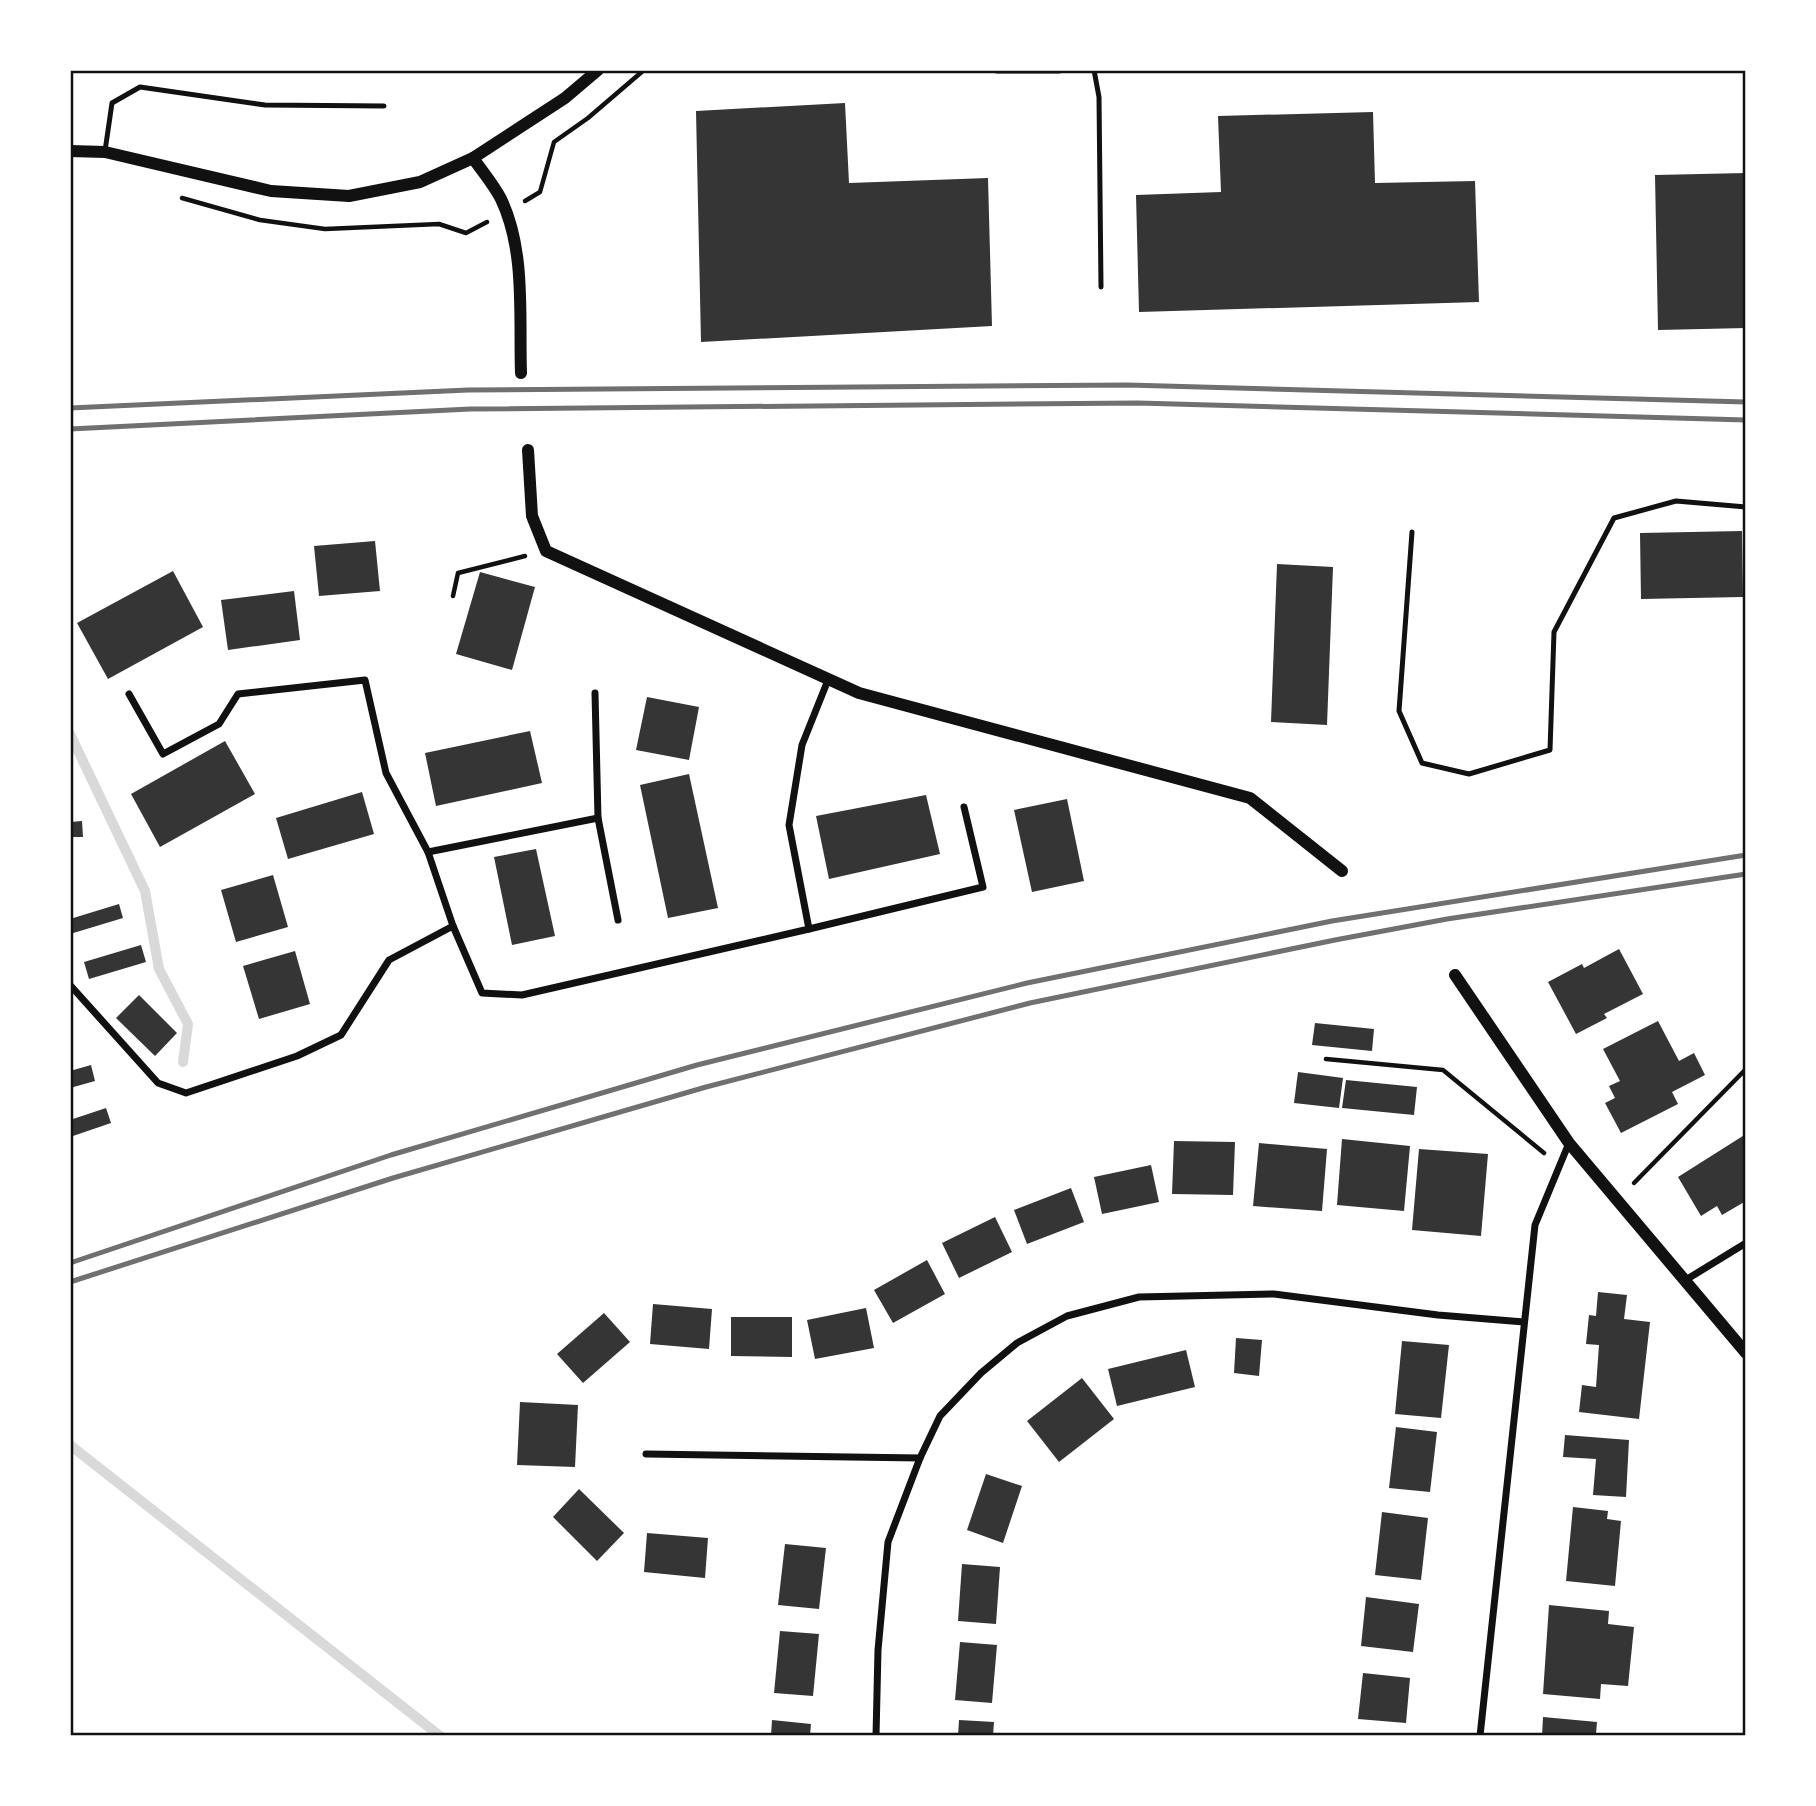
<svg xmlns="http://www.w3.org/2000/svg" width="1816" height="1806" font-family="'Nunito Sans',sans-serif">
<style>
.lines{fill:none;stroke-linecap:round;stroke-linejoin:round}
.stream{stroke:#d9d9d9;stroke-width:10}
.building{fill:#353535}
.path{stroke:#111;stroke-width:4.5}
.service{stroke:#111;stroke-width:5}
.minor{stroke:#111;stroke-width:7}
.tertiary{stroke:#111;stroke-width:12}
.rail{stroke:#707070;stroke-width:5}
.neatline{fill:none;stroke:#111;stroke-width:2.5}
</style>
<rect width="100%" height="100%" fill="#fff"/>
<g class="lines">
<g class="stream">
<polyline points="70,734 145,891 159,969 188,1024 183,1062"/>
<polyline points="70,1445 440,1736"/>
</g>
</g>
<g class="building">
<polygon points="845,103 849,183 988,178 992,326 701,342 696,111"/>
<polygon points="1373,112 1375,183 1475,181 1479,302 1139,312 1136,195 1221,192 1218,116"/>
<polygon points="1746,173 1746,328 1658,330 1655,175"/>
<polygon points="1742,531 1743,597 1641,599 1640,533"/>
<polygon points="375,541 380,591 319,596 314,546"/>
<polygon points="1277,564 1333,567 1327,725 1271,722"/>
<polygon points="173,571 203,627 108,679 77,623"/>
<polygon points="480,572 535,587 512,670 456,654"/>
<polygon points="294,591 300,640 228,650 221,600"/>
<polygon points="647,697 699,707 689,760 636,750"/>
<polygon points="530,731 542,783 436,806 425,753"/>
<polygon points="225,741 255,794 160,847 131,794"/>
<polygon points="689,774 718,908 668,918 640,785"/>
<polygon points="362,792 374,834 288,859 276,818"/>
<polygon points="926,795 940,854 829,879 816,816"/>
<polygon points="1067,799 1084,881 1032,892 1014,810"/>
<polygon points="82,821 83,837 70,837 70,822"/>
<polygon points="536,849 555,936 512,945 494,857"/>
<polygon points="273,875 288,927 236,942 221,890"/>
<polygon points="119,904 123,918 70,934 70,919"/>
<polygon points="141,945 146,962 89,979 84,962"/>
<polygon points="1619,949 1643,994 1604,1014 1607,1018 1576,1034 1548,982 1582,964 1584,968"/>
<polygon points="295,951 310,1004 259,1019 243,966"/>
<polygon points="139,995 177,1033 155,1056 116,1018"/>
<polygon points="1658,1021 1679,1061 1694,1053 1705,1075 1672,1092 1678,1104 1621,1133 1605,1103 1615,1098 1609,1086 1620,1081 1603,1049"/>
<polygon points="1315,1023 1374,1029 1372,1051 1312,1045"/>
<polygon points="91,1065 95,1081 70,1088 70,1071"/>
<polygon points="1298,1072 1343,1078 1339,1108 1294,1103"/>
<polygon points="1346,1080 1417,1087 1414,1115 1342,1108"/>
<polygon points="106,1108 111,1123 70,1137 70,1120"/>
<polygon points="1746,1134 1746,1201 1722,1215 1717,1206 1701,1216 1678,1177"/>
<polygon points="1342,1139 1410,1146 1404,1211 1337,1205"/>
<polygon points="1174,1141 1235,1142 1233,1195 1172,1194"/>
<polygon points="1259,1143 1327,1149 1322,1211 1253,1206"/>
<polygon points="1419,1149 1488,1154 1481,1236 1412,1230"/>
<polygon points="1151,1165 1159,1202 1102,1214 1094,1177"/>
<polygon points="1071,1188 1084,1222 1027,1244 1014,1210"/>
<polygon points="995,1217 1012,1252 959,1278 942,1243"/>
<polygon points="927,1260 945,1294 893,1323 874,1290"/>
<polygon points="1598,1292 1627,1295 1624,1319 1650,1322 1639,1419 1579,1412 1582,1385 1596,1387 1599,1345 1586,1344 1589,1315 1596,1316"/>
<polygon points="653,1304 712,1309 709,1349 650,1344"/>
<polygon points="866,1308 874,1348 815,1359 807,1320"/>
<polygon points="604,1313 630,1342 583,1383 557,1354"/>
<polygon points="731,1317 792,1317 792,1357 731,1356"/>
<polygon points="1236,1338 1262,1340 1259,1376 1234,1373"/>
<polygon points="1402,1341 1449,1345 1441,1418 1395,1414"/>
<polygon points="1186,1350 1195,1387 1117,1406 1108,1369"/>
<polygon points="1082,1378 1114,1419 1059,1462 1027,1421"/>
<polygon points="520,1402 578,1405 575,1467 517,1465"/>
<polygon points="1396,1427 1437,1432 1430,1492 1389,1488"/>
<polygon points="1565,1435 1629,1440 1626,1497 1593,1495 1596,1459 1563,1457"/>
<polygon points="986,1474 1022,1486 1003,1543 967,1530"/>
<polygon points="579,1489 624,1533 597,1561 553,1517"/>
<polygon points="1573,1507 1608,1511 1607,1519 1621,1521 1615,1586 1566,1581"/>
<polygon points="1382,1512 1428,1518 1421,1580 1375,1575"/>
<polygon points="647,1533 708,1538 705,1578 644,1572"/>
<polygon points="785,1544 826,1548 819,1609 778,1605"/>
<polygon points="962,1564 1000,1567 996,1624 958,1621"/>
<polygon points="1366,1597 1419,1604 1413,1652 1361,1646"/>
<polygon points="1549,1605 1609,1611 1608,1624 1634,1627 1628,1686 1601,1684 1600,1699 1543,1694"/>
<polygon points="780,1631 819,1634 813,1696 774,1693"/>
<polygon points="960,1642 997,1645 992,1703 955,1700"/>
<polygon points="1363,1673 1410,1678 1406,1723 1358,1719"/>
<polygon points="1543,1717 1597,1722 1596,1734 1601,1736 1542,1736"/>
<polygon points="772,1720 811,1724 810,1736 771,1736"/>
<polygon points="959,1720 994,1722 993,1736 958,1736"/>
</g>
<g class="lines">
<g class="path">
<polyline points="182,198 260,220 325,229 439,224 466,233 487,222"/>
<polyline points="525,201 540,192 554,142 588,118 644,70"/>
<polyline points="453,596 458,573 525,556"/>
<polyline points="1326,1059 1443,1070 1544,1153"/>
<polyline points="1634,1183 1746,1069"/>
</g>
<g class="service">
<polyline points="1094,70 1099,97 1101,287"/>
<polyline points="105,151 112,103 140,87 265,105 384,106"/>
<polyline points="1412,532 1399,711 1422,763 1469,774 1550,750 1554,632 1614,518 1676,501 1746,507"/>
</g>
<g class="minor">
<polyline points="997,70 1059,70"/>
<polyline points="595,693 598,818 618,920"/>
<polyline points="129,694 163,754 219,724 238,694 365,680 386,773 428,852 453,926 482,993 522,995 809,929 789,825 802,745 828,680"/>
<polyline points="428,852 598,818"/>
<polyline points="809,929 983,887 964,807"/>
<polyline points="70,985 158,1083 186,1093 297,1056 341,1035 389,960 453,926"/>
<polyline points="1684,1281 1746,1243"/>
<polyline points="646,1454 920,1458"/>
<polyline points="876,1736 878,1650 888,1542 920,1458 940,1416 981,1373 1017,1343 1067,1316 1139,1297 1274,1294 1438,1315 1524,1322"/>
<polyline points="1480,1736 1535,1225 1569,1143"/>
</g>
<g class="tertiary">
<polyline points="70,151 105,152 271,191 349,196 420,182 473,158 565,98 598,70"/>
<path d="M473,158C482,171 494,185 501,199C526,251 519,317 521,373"/>
<polyline points="528,450 532,516 546,551 859,693 1250,798 1342,871"/>
<polyline points="1455,975 1569,1143 1746,1353"/>
</g>
<g class="rail">
<polyline points="70,408 468,390 1128,385 1746,402"/>
<polyline points="70,429 470,409 1138,403 1746,420"/>
<polyline points="70,1263 391,1155 697,1065 1027,983 1332,921 1746,855"/>
<polyline points="70,1282 393,1178 706,1087 1030,1003 1335,940 1447,919 1746,874"/>
</g>
</g>
<rect width="1816" height="1806" fill="none" stroke="#ffffff" stroke-width="144"/>
<rect x="72" y="72" width="1672" height="1662" class="neatline"/>
</svg>
